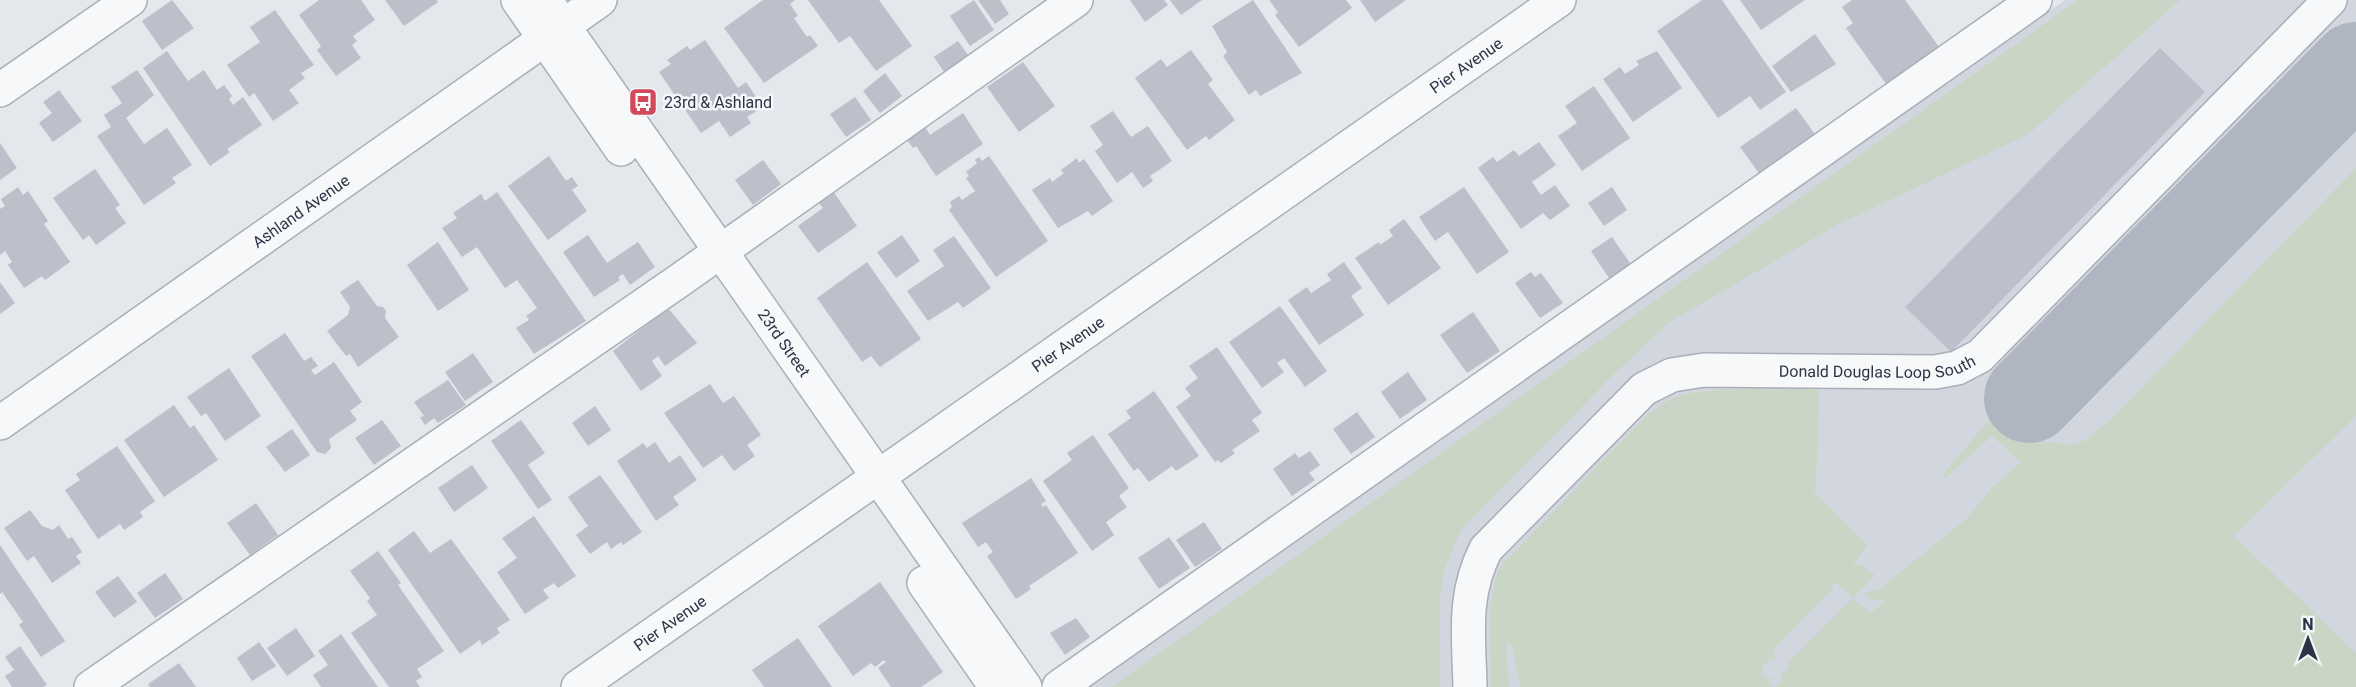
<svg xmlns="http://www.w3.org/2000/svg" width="2356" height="687" font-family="Roboto,sans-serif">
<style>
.built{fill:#d2d6de}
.green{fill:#c9d6c5}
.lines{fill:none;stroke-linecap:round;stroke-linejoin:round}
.taxiway{stroke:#b0b6c1;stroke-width:90}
.building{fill:#bbc0ca}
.minor-casing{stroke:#a9aeb7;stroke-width:36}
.minor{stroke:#f7f8fa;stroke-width:33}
.labels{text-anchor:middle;stroke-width:5;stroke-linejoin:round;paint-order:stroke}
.street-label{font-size:16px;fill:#2b3445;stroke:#f4f6f9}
.poi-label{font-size:16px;fill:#2b3445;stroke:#f4f6f9;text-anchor:start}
</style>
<rect width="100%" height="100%" fill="#e4e7ec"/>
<polygon class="built" points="2065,0 2356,0 2356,687 1085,687"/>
<g class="green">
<polygon points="2078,0 2180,0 2029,134 1835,226 1670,322 1617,371 1461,530 1443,572 1440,601 1440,687 1112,687"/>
<path d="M2356,168V416L2234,536L2356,653V687H1776L1781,683V675L1789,668L1788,663L1853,598L1835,581L1832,589L1773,650L1776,658L1770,659L1763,666L1762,674H1765L1764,679L1773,678L1768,683L1773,687H1520L1512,644L1506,643L1509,687H1491C1491,648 1484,603 1500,567L1645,417C1655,410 1664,401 1676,397C1711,385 1782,388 1819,390L1816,488L1813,490L1867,545L1853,565H1862L1875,575L1853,598L1870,613L1884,602L1881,599L1870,600L1864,593L1881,588L1966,519L1991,489L2021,462L1992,436L1945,478L1942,475L1992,417L2018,438L2071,445L2086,440L2113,417Z"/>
</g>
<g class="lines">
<polyline class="taxiway" points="2029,398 2356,67"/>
</g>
<g class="building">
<polygon points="172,0 194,28 162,50 142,21"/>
<polygon points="319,0 361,0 375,20 353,36 357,41 352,45 361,58 336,76 317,50 321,46 299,15"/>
<polygon points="385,0 437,0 438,2 404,26"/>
<polygon points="763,0 795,0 790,4 798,16 794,18 807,37 810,35 818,46 764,83 724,28"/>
<polygon points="808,0 879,0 912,46 876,71 850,36 839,43"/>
<polygon points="974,0 994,30 970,46 950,16"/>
<polygon points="978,0 1000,0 1009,14 995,24"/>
<polygon points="1130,0 1164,0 1168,5 1145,22"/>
<polygon points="1170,0 1202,0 1181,15"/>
<polygon points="1253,0 1302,73 1260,96 1256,90 1249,95 1223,56 1227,52 1212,26"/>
<polygon points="1269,0 1346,0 1352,8 1299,47 1275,15 1278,12"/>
<polygon points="1360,0 1406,0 1375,22"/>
<polygon points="1702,0 1722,0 1786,92 1760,110 1750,96 1718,118 1657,31"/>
<polygon points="1740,0 1805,0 1761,30"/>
<polygon points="1852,0 1905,0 1942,51 1889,88 1846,28 1853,23 1842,7"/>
<polygon points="275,10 314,65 301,73 305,78 289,90 299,103 273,121 254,93 249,97 227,65 260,42 250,27"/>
<polygon points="1815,34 1836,64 1791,92 1772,66"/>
<polygon points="705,40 738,88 746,82 763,107 747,117 751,123 730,137 719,121 701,133 659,72 671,64 667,60 687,46 690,50"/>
<polygon points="958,41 970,58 946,75 934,57"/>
<polygon points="2160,48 2205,92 1951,352 1905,307"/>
<polygon points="1191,50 1213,80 1208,84 1235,120 1209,140 1206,136 1187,150 1135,78 1161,59 1167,67"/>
<polygon points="167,51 188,81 204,70 217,90 224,85 232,96 229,99 233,105 243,97 262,125 227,149 230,152 210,166 143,68"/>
<polygon points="1657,51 1682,88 1633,122 1603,79 1620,67 1625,74 1639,65 1636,61"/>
<polygon points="1023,62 1055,106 1019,132 987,87"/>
<polygon points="137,70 154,95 126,118 144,144 167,128 192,165 172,178 176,183 144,205 97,136 111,127 104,115 122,103 111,87"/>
<polygon points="885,73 902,96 880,113 863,91"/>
<polygon points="1594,86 1630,138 1582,171 1558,136 1577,123 1565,106"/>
<polygon points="59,90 82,121 53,142 39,123 52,113 43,102"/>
<polygon points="855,97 871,120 846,137 830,114"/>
<polygon points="1796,108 1817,137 1761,176 1740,147"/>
<polygon points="1113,111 1131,137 1148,126 1172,161 1150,176 1153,181 1143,188 1132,172 1117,183 1095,151 1103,145 1090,126"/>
<polygon points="963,113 983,144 936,176 916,146 913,148 907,140 925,127 930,135"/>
<polygon points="1539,142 1556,165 1532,182 1541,195 1555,185 1570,206 1550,220 1543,213 1521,229 1478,168 1493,157 1497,162 1514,150 1519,156"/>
<polygon points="0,143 17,168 0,180"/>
<polygon points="549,156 566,181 572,177 578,186 572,190 587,211 548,240 508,186"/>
<polygon points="989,156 1048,241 996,277 949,210 952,207 950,202 959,196 962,200 975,191 966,178 969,176 966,172 977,163 975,160 979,157 982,161"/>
<polygon points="1077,158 1079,163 1084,159 1113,201 1092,216 1088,211 1058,228 1032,190 1050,178 1052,182 1064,173 1061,170"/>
<polygon points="763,160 781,184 753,205 735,180"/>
<polygon points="95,169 120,205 115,208 126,223 96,245 89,235 83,240 53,198"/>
<polygon points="18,187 23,195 28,191 48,221 44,224 70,262 45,280 42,276 24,288 8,265 12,262 5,251 0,255 0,209 5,206 1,199"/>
<polygon points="1464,187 1509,252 1477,274 1448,232 1435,241 1419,217"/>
<polygon points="1612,187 1627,210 1604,226 1588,203"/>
<polygon points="833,191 857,226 818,253 798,226 823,208 818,202"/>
<polygon points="497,192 586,321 534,354 516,328 529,320 526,316 537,308 517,280 505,288 477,247 462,257 442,228 457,218 453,213 481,194 485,201"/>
<polygon points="1404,219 1441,268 1388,305 1355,258 1379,242 1380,245 1393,236 1389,230"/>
<polygon points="588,235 607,263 638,242 655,267 630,285 623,274 618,277 620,280 594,297 563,252"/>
<polygon points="902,235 920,261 896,278 877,252"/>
<polygon points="954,236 991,288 963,308 958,302 928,321 907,291 944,266 933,250"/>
<polygon points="1612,237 1632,266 1611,281 1591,251"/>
<polygon points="438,242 469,290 438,311 407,265"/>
<polygon points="867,262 921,339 880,367 871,356 862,362 817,298"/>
<polygon points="1344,262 1362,288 1351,296 1364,315 1319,345 1288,300 1307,287 1311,293 1331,280 1327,274"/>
<polygon points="1531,272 1535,277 1541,273 1563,303 1540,318 1515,283"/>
<polygon points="358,280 377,306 383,307 386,311 385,318 399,337 358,367 350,354 346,356 327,331 348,315 350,307 340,292"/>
<polygon points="0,282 15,303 0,314"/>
<polygon points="1280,306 1327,371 1305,387 1284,358 1277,363 1284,372 1262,388 1229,342"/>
<polygon points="668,308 697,343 665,366 658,356 652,361 662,376 641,391 613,351"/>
<polygon points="1473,312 1500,351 1467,373 1440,335"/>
<polygon points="285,333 304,361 311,357 318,366 311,370 315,375 334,362 362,402 350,411 357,420 329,439 331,448 325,454 317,452 251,356"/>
<polygon points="1217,347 1262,413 1252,420 1260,431 1232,450 1235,453 1221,463 1218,460 1215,462 1176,407 1191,396 1185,388 1198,378 1189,366"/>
<polygon points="473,353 493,382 465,401 445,372"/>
<polygon points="229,368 261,416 225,441 206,413 201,416 187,397"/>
<polygon points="1408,372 1427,400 1400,419 1381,392"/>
<polygon points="448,380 466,405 438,423 434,418 425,425 420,417 424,416 414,402"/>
<polygon points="710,384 723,403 734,396 761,435 747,445 755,456 734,471 722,455 703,468 664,413"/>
<polygon points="1154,391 1199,456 1176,471 1172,466 1149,482 1138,468 1134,471 1108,434 1131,418 1126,411"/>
<polygon points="174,405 190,428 194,425 218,460 164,497 124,440"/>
<polygon points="595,406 611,430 588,446 572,423"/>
<polygon points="1357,412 1375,437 1351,454 1333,429"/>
<polygon points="382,420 401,446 374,465 355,438"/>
<polygon points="521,420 545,453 528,465 552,500 538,509 491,441"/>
<polygon points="292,429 310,455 285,472 266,447"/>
<polygon points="1093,435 1129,488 1119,496 1127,507 1106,522 1114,535 1092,551 1043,481 1072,460 1067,453"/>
<polygon points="655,442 669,463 680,455 697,480 673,497 679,505 656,521 617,461 643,443 647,448"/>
<polygon points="117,446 155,501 140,512 143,517 124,530 120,524 98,539 65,490 80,480 76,474"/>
<polygon points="1310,451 1320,465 1309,473 1315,480 1292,496 1273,469 1295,453 1299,458"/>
<polygon points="472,465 488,488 454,512 438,488"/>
<polygon points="600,475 642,532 623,545 621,542 611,549 607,542 590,554 576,535 588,526 568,497"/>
<polygon points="1031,478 1046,501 1041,504 1043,507 1046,505 1078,553 1029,586 1031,589 1016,599 987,556 993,552 986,542 978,547 962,523"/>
<polygon points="256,503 278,535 250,555 227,523"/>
<polygon points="30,510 42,526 53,530 59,525 68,539 72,537 82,552 76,556 81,563 52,583 34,556 27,561 4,528"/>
<polygon points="534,516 576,576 558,588 554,583 543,590 549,598 525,614 497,572 517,558 502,538"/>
<polygon points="1204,522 1222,549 1195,567 1176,540"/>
<polygon points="414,531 430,553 451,539 510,620 497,628 500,633 482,645 480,640 460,654 388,550"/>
<polygon points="1169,537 1190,568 1159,589 1138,558"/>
<polygon points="0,545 65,641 41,657 19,625 23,622 2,592 0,594"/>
<polygon points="378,551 401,583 398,585 444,651 417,669 422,677 416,681 420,687 389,687 351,633 377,615 367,601 370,598 350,571"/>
<polygon points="165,573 183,599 155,618 137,593"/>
<polygon points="118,576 137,602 114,618 95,592"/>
<polygon points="880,582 943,672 921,687 891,687 878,668 886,662 884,660 875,667 871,663 853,676 818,626"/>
<polygon points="1076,618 1090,637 1065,655 1050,633"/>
<polygon points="296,628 315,656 287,676 267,648"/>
<polygon points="341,634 378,687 321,687 313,675 328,665 318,651"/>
<polygon points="798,638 832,687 764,687 752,670"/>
<polygon points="259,642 276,666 252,681 237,658"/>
<polygon points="20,646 47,685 43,687 12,687 5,676 14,670 5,657"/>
<polygon points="179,663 196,687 150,687 148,684"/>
</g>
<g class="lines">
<g class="minor-casing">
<g id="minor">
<polyline points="518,0 621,149"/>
<path id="s1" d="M545,0L1025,687"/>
<polyline points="0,90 130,0"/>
<path id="s2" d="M0,423L600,0"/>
<polyline points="924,583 996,687"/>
<polyline points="91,687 680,280 1076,0"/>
<path id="s3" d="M578,687L1559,0"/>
<polyline points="1059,687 2035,0"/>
<path id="s4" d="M1470,687C1469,636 1462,596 1486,549L1644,389L1672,375L1704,370L1935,372L1957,368L1980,356L2330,0"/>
</g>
</g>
<use href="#minor" class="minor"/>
</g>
<defs>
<g id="bus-square" transform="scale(1.5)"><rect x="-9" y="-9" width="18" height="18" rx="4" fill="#d1495b" stroke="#f4f6f9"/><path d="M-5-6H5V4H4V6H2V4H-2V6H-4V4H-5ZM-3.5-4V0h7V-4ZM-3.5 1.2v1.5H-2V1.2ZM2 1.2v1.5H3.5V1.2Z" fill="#fff"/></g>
</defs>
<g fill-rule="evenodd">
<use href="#bus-square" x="643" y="102"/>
</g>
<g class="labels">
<g class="street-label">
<text dy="6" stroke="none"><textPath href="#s3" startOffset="1084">Pier Avenue</textPath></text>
<text dy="6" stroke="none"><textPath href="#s2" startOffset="368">Ashland Avenue</textPath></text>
<text dy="6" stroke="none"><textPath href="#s1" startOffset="418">23rd Street</textPath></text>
<text dy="6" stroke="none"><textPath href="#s3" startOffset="598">Pier Avenue</textPath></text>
<text dy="6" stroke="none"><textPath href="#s4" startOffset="603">Donald Douglas Loop South</textPath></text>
<text dy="6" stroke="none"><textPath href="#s3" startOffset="112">Pier Avenue</textPath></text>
</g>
<g class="poi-label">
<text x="664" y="108">23rd &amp; Ashland</text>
</g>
</g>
<g transform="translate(2308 639)" stroke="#f4f6f9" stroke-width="4.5" paint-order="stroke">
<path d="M0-4.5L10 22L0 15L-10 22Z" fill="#2b3445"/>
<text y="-9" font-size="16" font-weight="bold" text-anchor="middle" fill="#2b3445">N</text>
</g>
</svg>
